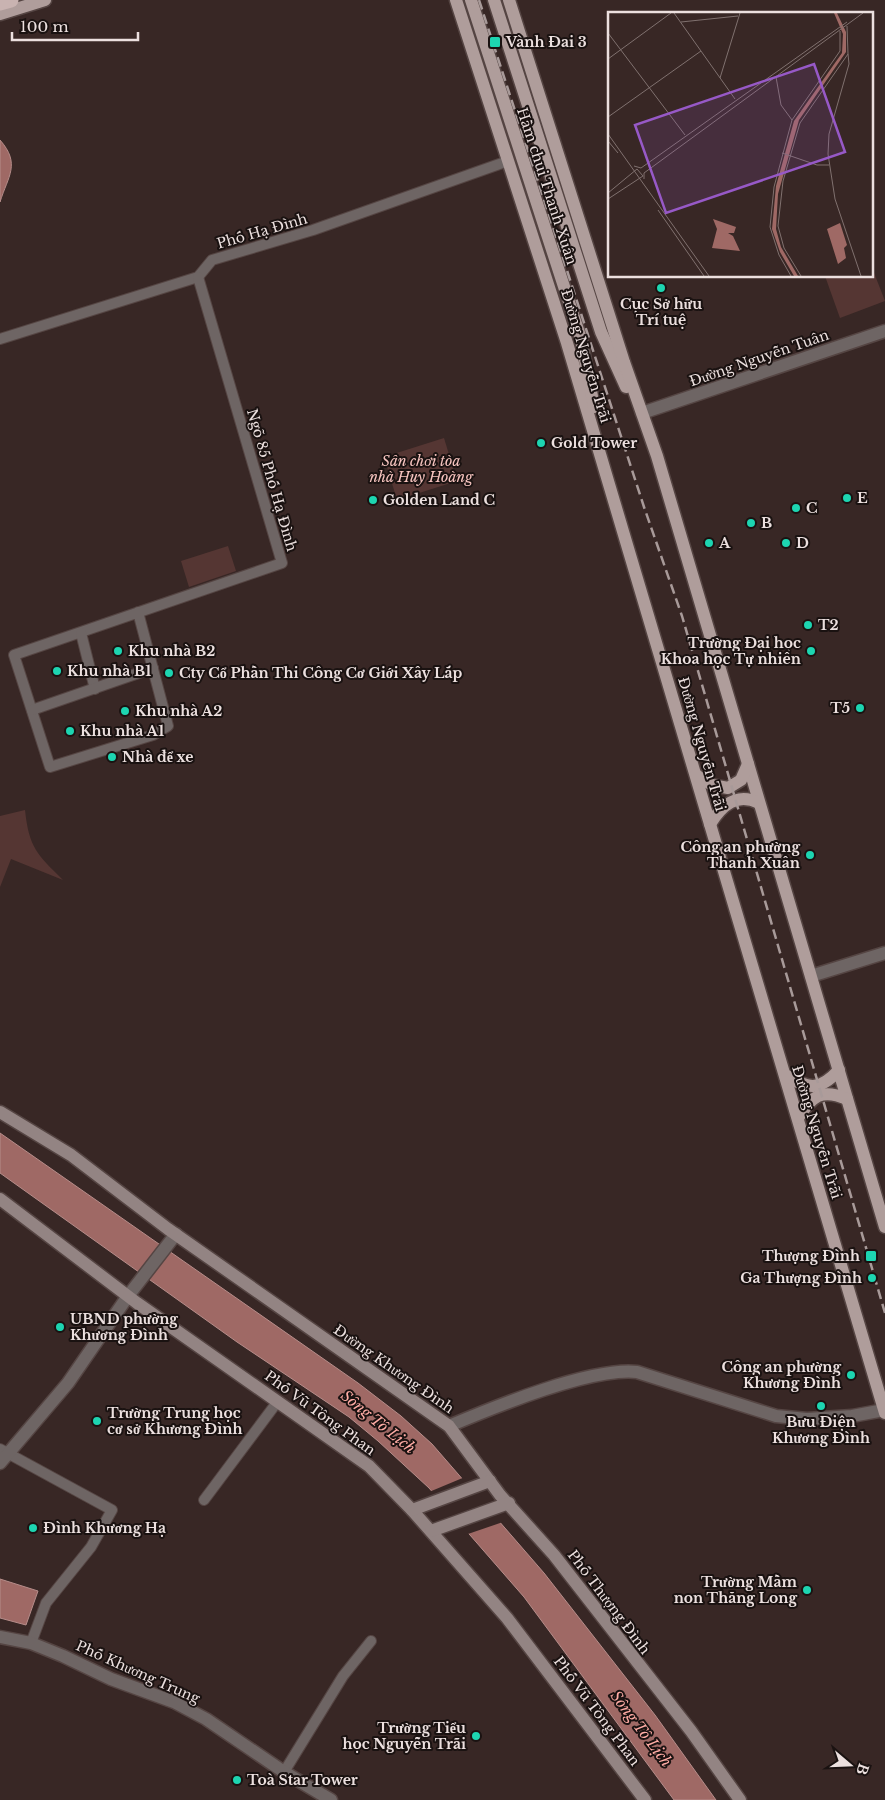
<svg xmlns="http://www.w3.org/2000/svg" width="885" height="1800" font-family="'Libre Baskerville',serif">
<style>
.green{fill:#553633}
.water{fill:#9f6965;stroke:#b68d8a}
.pier{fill:#382725}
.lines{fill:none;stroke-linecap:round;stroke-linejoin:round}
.minor-casing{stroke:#554543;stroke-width:12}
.tertiary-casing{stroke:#554543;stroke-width:15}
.secondary-casing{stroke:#554543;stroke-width:15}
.primary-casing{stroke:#554543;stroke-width:15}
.motorway-casing{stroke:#554543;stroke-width:18}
.minor{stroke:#6e6564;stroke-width:10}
.tertiary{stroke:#6e6564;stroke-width:12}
.secondary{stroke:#938483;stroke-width:12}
.primary{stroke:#af9d9b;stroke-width:12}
.motorway{stroke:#c9b3b1;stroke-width:15}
.rail{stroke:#a89a99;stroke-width:2.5;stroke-dasharray:10 5;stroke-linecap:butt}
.poi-dot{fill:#1dd5b1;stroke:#1a1211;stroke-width:2}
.labels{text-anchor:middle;stroke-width:4;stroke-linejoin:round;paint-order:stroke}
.poi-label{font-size:14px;font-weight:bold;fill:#ece0df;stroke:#1a1211;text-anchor:start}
.street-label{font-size:14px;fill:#ece0df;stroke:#1a1211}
.park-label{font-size:14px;font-style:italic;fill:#f8c5c0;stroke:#1a1211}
.water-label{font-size:15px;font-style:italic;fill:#ffaca5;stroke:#1a1211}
.inset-road{fill:none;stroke:#80716f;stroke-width:1}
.view{fill:#9759c7;fill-opacity:0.15;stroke:#9759c7;stroke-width:2.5}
.inset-edge{fill:none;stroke:#ece0df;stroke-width:2.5}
</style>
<rect width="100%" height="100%" fill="#382725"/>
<g class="green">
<polygon points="871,265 885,301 840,318 825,276 871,276"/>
<polygon points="444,438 457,481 397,500 384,457"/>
<polygon points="228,546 236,571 189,587 181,561"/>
<path d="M25,810C29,848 37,854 63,880L11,859L0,887V816Z"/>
</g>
<g class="water">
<path d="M0,140C21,164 8,176 0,202Z"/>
<polygon points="0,1133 358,1383 401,1416 432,1444 544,1573 655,1715 716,1800 674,1800 524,1597 429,1488 378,1441 349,1417 237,1342 0,1173"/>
<polygon points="0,1579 38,1591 26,1625 0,1618"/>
</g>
<polygon class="pier" points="465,1477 503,1522 465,1535 429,1492"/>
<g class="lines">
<g class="minor-casing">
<g id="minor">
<polyline points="0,339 198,277 212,260 313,230 508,161"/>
<polyline points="138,612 168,726 153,735 50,767 14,655 282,563 198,277"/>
<polyline points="81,633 95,689"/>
<polyline points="32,710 153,668"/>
<polyline points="0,1449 112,1510 91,1547 46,1603 31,1643"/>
<polyline points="204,1500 278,1401"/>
<polyline points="284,1772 343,1676 371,1641"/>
</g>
</g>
<g class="tertiary-casing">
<g id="tertiary">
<polyline points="642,413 885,331"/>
<polyline points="811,976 885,953"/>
<path d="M449,1426C494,1407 591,1367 637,1372L776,1416L807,1419L852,1416L884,1410"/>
<polyline points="0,1463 68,1383 128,1296 176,1234"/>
<polyline points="0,1637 31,1643 63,1656 111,1679 174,1702 206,1719 284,1772 331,1800"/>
</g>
</g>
<g class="secondary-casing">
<g id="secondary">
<polyline points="0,1112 71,1155 168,1229 449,1426 500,1495 554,1555 691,1731 740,1800"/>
<polyline points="0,1199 137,1303 369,1466 412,1510 507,1618 645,1800"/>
<polyline points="412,1510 490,1481"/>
<polyline points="431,1531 509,1503"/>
</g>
</g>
<g class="primary-casing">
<g id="primary">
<polyline points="456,0 567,343 885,1413"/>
<polyline points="471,0 581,339 594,407"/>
<polyline points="494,0 601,332 626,387"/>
<polyline points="509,0 624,362 657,456 885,1227"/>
<polyline points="0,14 45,0"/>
<polyline points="696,775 712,785 728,788 741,780 748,764"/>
<path d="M710,824C722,805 737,792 759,803"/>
<path d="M785,1075C808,1089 819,1092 839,1070"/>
<path d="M798,1118C812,1096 821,1088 847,1099"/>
</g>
</g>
<g class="motorway-casing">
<polyline id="motorway" points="0,3 11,0"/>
</g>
<use href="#minor" class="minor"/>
<use href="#tertiary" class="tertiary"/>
<use href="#secondary" class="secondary"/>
<use href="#primary" class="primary"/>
<use href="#motorway" class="motorway"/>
<polyline class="rail" points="479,0 644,507 682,616 885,1313"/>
</g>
<g class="poi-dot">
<rect x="489" y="36" width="12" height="12" rx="2.5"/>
<circle cx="661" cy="288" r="5"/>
<circle cx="541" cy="443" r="5"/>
<circle cx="847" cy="498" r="5"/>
<circle cx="373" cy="500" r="5"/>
<circle cx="796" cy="508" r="5"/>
<circle cx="751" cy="523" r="5"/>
<circle cx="709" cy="543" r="5"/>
<circle cx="786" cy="543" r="5"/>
<circle cx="808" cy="625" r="5"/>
<circle cx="118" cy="651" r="5"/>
<circle cx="811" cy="651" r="5"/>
<circle cx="57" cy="671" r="5"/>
<circle cx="169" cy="673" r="5"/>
<circle cx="860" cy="708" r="5"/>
<circle cx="125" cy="711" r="5"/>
<circle cx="70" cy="731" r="5"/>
<circle cx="112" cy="757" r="5"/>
<circle cx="810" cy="855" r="5"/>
<rect x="865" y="1250" width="12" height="12" rx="2.5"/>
<circle cx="872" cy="1278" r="5"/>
<circle cx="60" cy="1327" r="5"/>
<circle cx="851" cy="1375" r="5"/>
<circle cx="821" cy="1406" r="5"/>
<circle cx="97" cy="1421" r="5"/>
<circle cx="33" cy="1528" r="5"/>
<circle cx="807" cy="1590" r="5"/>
<circle cx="476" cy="1736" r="5"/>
<circle cx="237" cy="1780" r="5"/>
</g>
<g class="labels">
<g class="poi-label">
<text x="506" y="47">Vành Đai 3</text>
<text x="661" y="309" text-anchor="middle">Cục Sở hữu<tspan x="661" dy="16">Trí tuệ</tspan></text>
<text x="551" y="448">Gold Tower</text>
<text x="857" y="503">E</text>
<text x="383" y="505">Golden Land C</text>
<text x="806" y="513">C</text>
<text x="761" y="528">B</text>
<text x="719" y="548">A</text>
<text x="796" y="548">D</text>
<text x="818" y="630">T2</text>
<text x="801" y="648" text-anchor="end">Trường Đại học<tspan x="801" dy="16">Khoa học Tự nhiên</tspan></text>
<text x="128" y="656">Khu nhà B2</text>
<text x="67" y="676">Khu nhà B1</text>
<text x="179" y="678">Cty Cổ Phần Thi Công Cơ Giới Xây Lắp</text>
<text x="850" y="713" text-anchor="end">T5</text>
<text x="135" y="716">Khu nhà A2</text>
<text x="80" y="736">Khu nhà A1</text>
<text x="122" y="762">Nhà để xe</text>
<text x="800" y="852" text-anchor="end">Công an phường<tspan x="800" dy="16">Thanh Xuân</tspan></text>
<text x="860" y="1261" text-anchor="end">Thượng Đình</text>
<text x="862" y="1283" text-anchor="end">Ga Thượng Đình</text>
<text x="70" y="1324">UBND phường<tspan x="70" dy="16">Khương Đình</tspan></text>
<text x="841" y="1372" text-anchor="end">Công an phường<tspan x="841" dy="16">Khương Đình</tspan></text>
<text x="107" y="1418">Trường Trung học<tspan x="107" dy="16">cơ sở Khương Đình</tspan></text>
<text x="821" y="1427" text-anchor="middle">Bưu Điện<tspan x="821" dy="16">Khương Đình</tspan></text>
<text x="43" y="1533">Đình Khương Hạ</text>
<text x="797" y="1587" text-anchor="end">Trường Mầm<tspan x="797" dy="16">non Thăng Long</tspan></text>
<text x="466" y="1733" text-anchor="end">Trường Tiểu<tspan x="466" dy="16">học Nguyễn Trãi</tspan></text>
<text x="247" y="1785">Toà Star Tower</text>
</g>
<g class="street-label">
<text transform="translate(547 186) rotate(72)" y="5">Hầm chui Thanh Xuân</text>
<text transform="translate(262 231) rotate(-16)" y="5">Phố Hạ Đình</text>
<text transform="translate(586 356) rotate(73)" y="5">Đường Nguyễn Trãi</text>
<text transform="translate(759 358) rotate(-19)" y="5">Đường Nguyễn Tuân</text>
<text transform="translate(272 480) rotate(74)" y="5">Ngõ 85 Phố Hạ Đình</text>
<text transform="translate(702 744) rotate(74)" y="5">Đường Nguyễn Trãi</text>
<text transform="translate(817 1132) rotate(73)" y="5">Đường Nguyễn Trãi</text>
<text transform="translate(394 1369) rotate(35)" y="5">Đường Khương Đình</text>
<text transform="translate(320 1413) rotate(36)" y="5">Phố Vũ Tông Phan</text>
<text transform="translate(609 1602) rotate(53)" y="5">Phố Thượng Đình</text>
<text transform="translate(138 1672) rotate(24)" y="5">Phố Khương Trung</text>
<text transform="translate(597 1711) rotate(53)" y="5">Phố Vũ Tông Phan</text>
</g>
<g class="park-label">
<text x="421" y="466">Sân chơi tòa<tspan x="421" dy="16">nhà Huy Hoàng</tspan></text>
</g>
<g class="water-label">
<text transform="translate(378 1422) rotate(39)" y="5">Sông Tô Lịch</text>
<text transform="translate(641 1729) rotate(53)" y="5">Sông Tô Lịch</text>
</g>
</g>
<g transform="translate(608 12)">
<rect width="265" height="265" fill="#382725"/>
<path d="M226,1H229L238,20V40L191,108L170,182L168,217L173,235L190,264H186L172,240L164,217L168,174L186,109L234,41L235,22ZM105,207L128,215L126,221H120L125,224L132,239L104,236L109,217ZM232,211L239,233L236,236L238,246L230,252L219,217Z" fill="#9f6965"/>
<path class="inset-road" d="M66,1L127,87M73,10L130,4M0,21L77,123M240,42L241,52L221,122L220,142L227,187L253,264M0,47L63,1M168,65L173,93L184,108M112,66L132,1M0,105L93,39M0,122L101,264M0,129L10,141M174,141L209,153H221M26,154L33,156L239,10M36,167V161L255,1M0,181L29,157L35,164L0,187M50,198L96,264M183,264L171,243L162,215L166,175L184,108L232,39V19M193,264L176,236L170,214L175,169L192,111L240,42L239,14"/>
<path class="view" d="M206,52L237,140L58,201L27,113Z"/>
<rect width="265" height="265" class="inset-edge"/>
</g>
<g transform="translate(850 1765) rotate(109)" stroke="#1a1211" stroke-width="4" paint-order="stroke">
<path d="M0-4L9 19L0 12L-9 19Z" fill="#ece0df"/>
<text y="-8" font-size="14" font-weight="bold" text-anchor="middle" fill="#ece0df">B</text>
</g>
<path d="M12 32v8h126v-8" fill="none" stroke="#ece0df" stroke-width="2.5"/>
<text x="20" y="32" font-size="15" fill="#ece0df" stroke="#1a1211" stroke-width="4" paint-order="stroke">100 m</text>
</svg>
